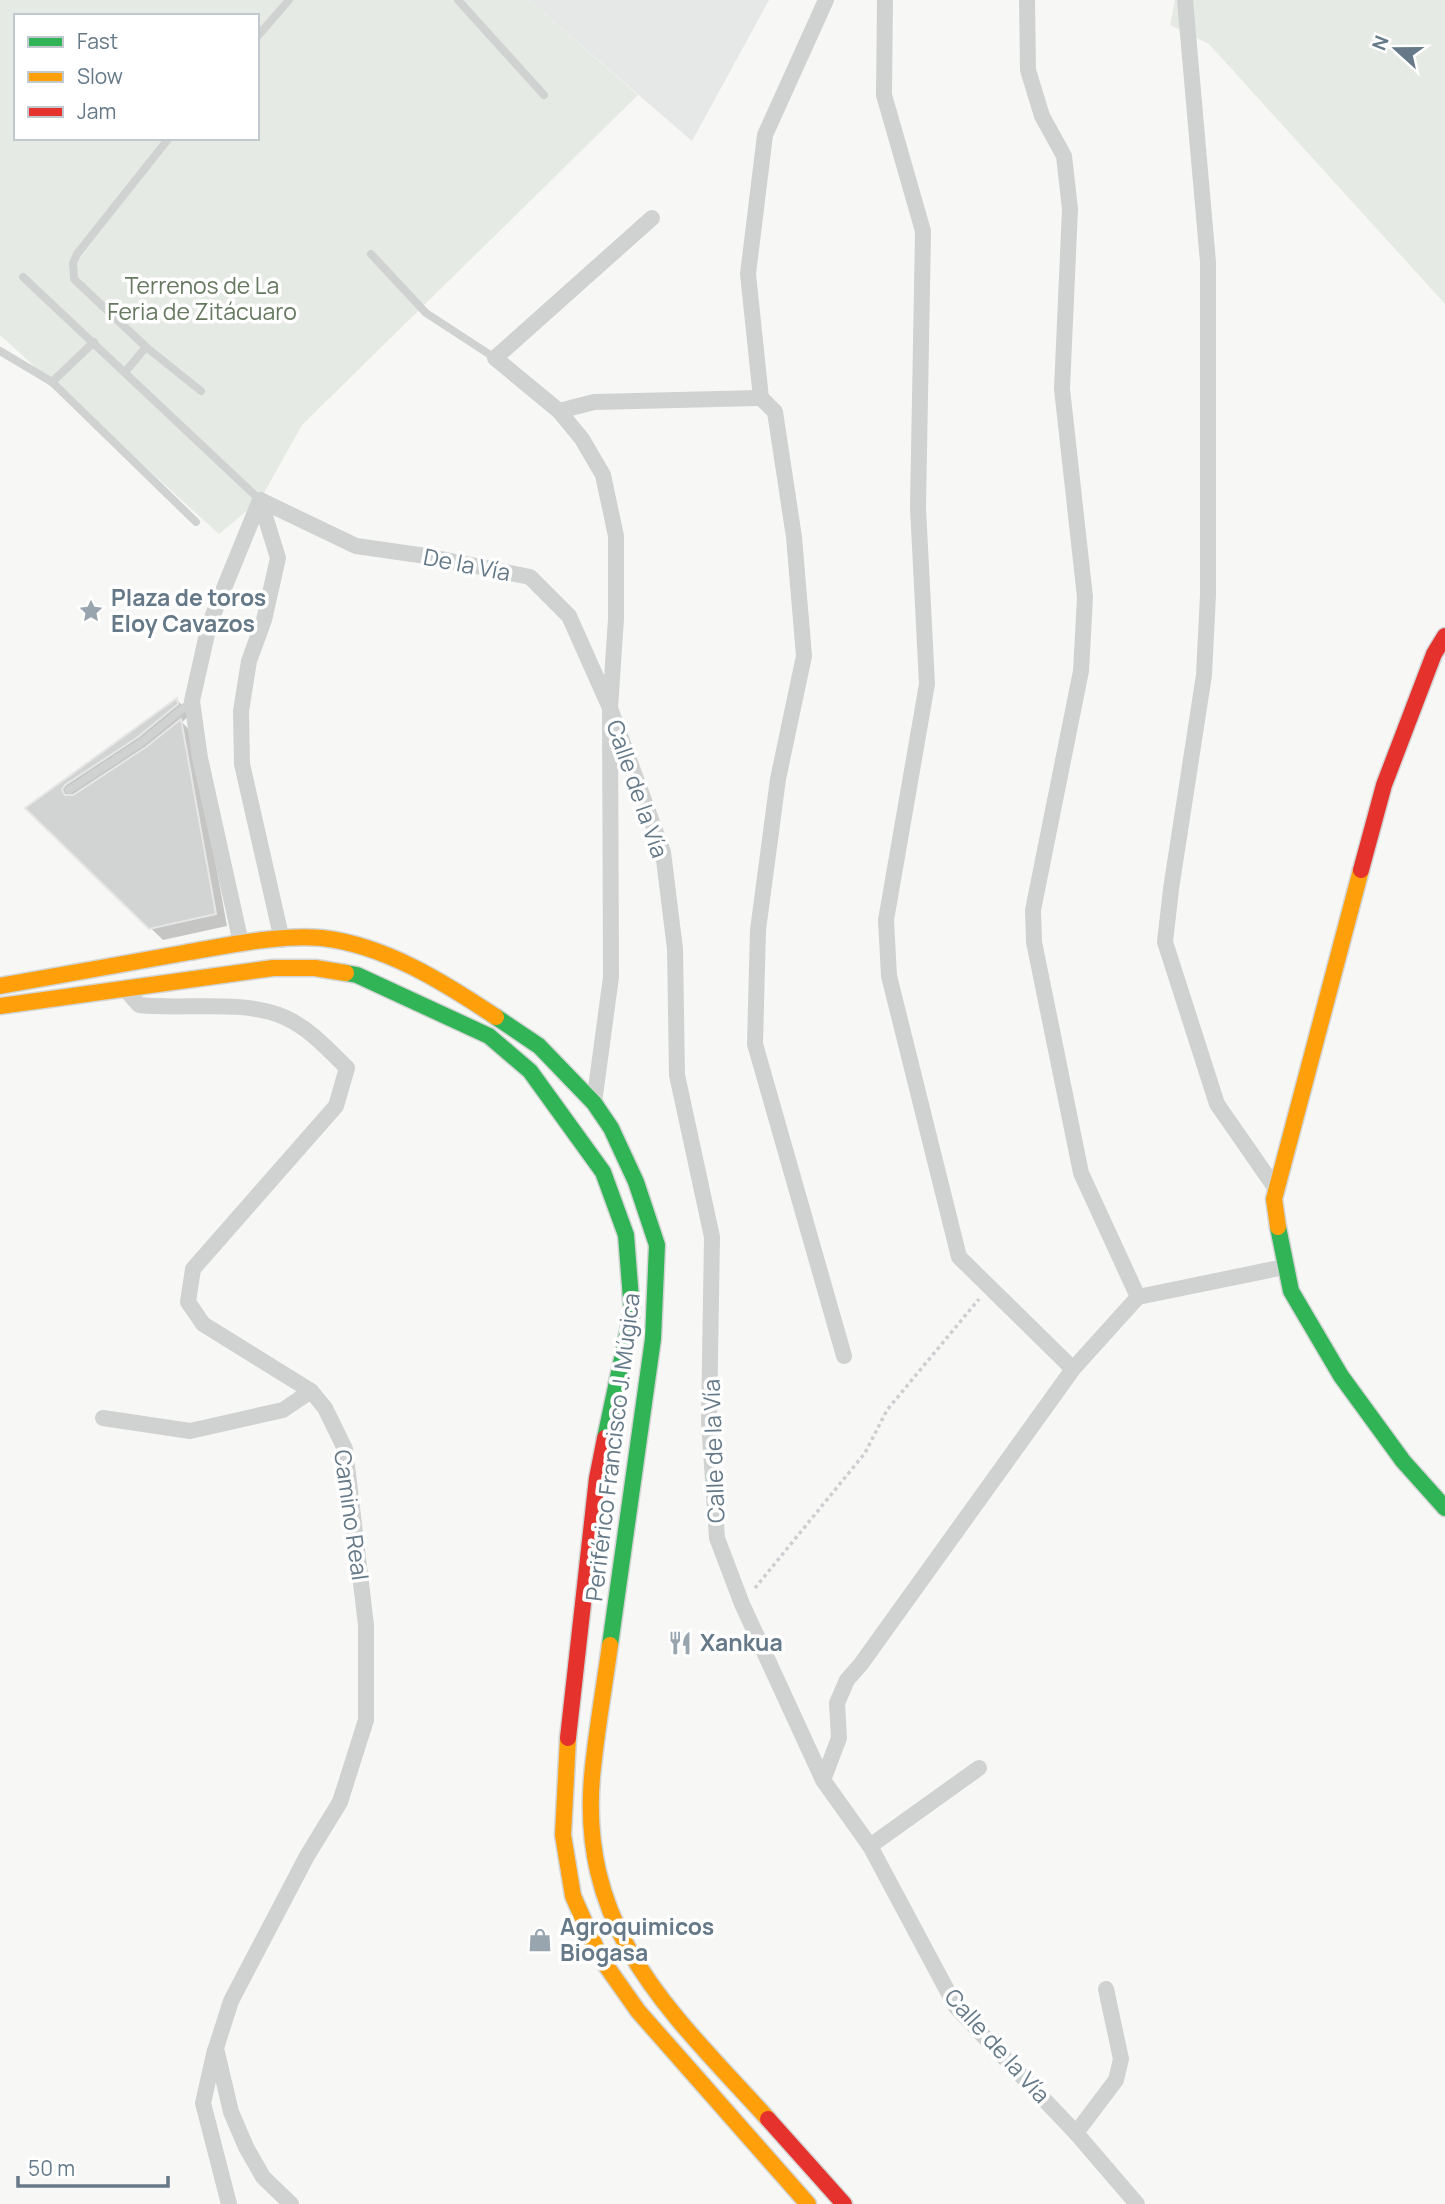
<svg xmlns="http://www.w3.org/2000/svg" width="1445" height="2204" font-family="Manrope,sans-serif">
<style>
.built{fill:#e6e7e7}
.green{fill:#e6eae4;fill-rule:evenodd}
.shadow{fill:#0003}
.building{fill:#d2d3d3;stroke:#e6e6e6;stroke-width:2}
.lines{fill:none;stroke-linecap:round;stroke-linejoin:round}
.fast-casing{stroke:#d3d5d5;stroke-width:19}
.slow-casing{stroke:#d3d5d5;stroke-width:19}
.jam-casing{stroke:#d3d5d5;stroke-width:19}
.path{stroke:#cccecf;stroke-width:3.5;stroke-dasharray:3.5 3.5;stroke-linecap:butt}
.lane{stroke:#d0d2d2;stroke-width:8}
.street{stroke:#d0d2d2;stroke-width:16}
.fast{stroke:#30b455;stroke-width:16}
.slow{stroke:#ff9f0a;stroke-width:16}
.jam{stroke:#e5322d;stroke-width:16}
.labels{text-anchor:middle;stroke-width:7;stroke-linejoin:round;paint-order:stroke}
.park-label{font-size:23px;fill:#667960;stroke:#fff}
.street-label{font-size:23px;fill:#657988;stroke:#fff}
.poi-label{font-size:23px;font-weight:bold;fill:#657988;stroke:#fff;text-anchor:start}
</style>
<rect width="100%" height="100%" fill="#f7f7f6"/>
<polygon class="built" points="529,0 769,0 692,141"/>
<g class="green">
<path d="M0,0H529L638,95L302,425L260,500L219,534L0,335ZM16,16H257V138H16Z"/>
<polygon points="1175,0 1445,0 1445,304 1209,44 1170,25"/>
</g>
<polygon class="shadow" points="177,700 189,712 189,716 182,722 192,733 227,926 163,940 27,808"/>
<polygon class="building" points="177,698 178,704 138,737 65,785 62,790 65,795 73,795 146,747 181,719 216,914 149,929 25,808"/>
<g class="lines">
<g class="fast-casing">
<g id="fast">
<polyline points="346,973 357,975 489,1036 530,1071 603,1172 626,1235 632,1312 605,1438"/>
<polyline points="496,1017 539,1046 594,1103 611,1128 636,1182 657,1245 653,1339 610,1645"/>
<polyline points="1278,1227 1291,1291 1341,1376 1403,1461 1445,1508"/>
</g>
</g>
<g class="slow-casing">
<g id="slow">
<path d="M0,986C61,975 123,964 184,953C226,946 279,934 322,938C385,945 445,983 496,1017"/>
<polyline points="0,1006 273,968 315,968 346,973"/>
<polyline points="1278,1227 1274,1199 1361,870"/>
<path d="M610,1645C604,1689 596,1733 592,1777C579,1933 672,2013 768,2119"/>
<polyline points="568,1738 563,1835 573,1896 600,1957 638,2011 808,2204"/>
</g>
</g>
<g class="jam-casing">
<g id="jam">
<polyline points="1361,870 1384,785 1434,654 1445,636"/>
<polyline points="568,1738 597,1478 605,1438"/>
<polyline points="768,2119 844,2204"/>
</g>
</g>
<polyline class="path" points="755,1588 865,1453 887,1410 979,1299"/>
<g class="lane">
<polyline points="458,0 544,95"/>
<polyline points="257,37 289,0"/>
<polyline points="169,138 77,254 73,263 74,279 146,347 201,391"/>
<polyline points="371,254 426,313 495,358"/>
<polyline points="23,277 260,500"/>
<polyline points="0,351 52,382 196,522"/>
<polyline points="126,371 146,347"/>
<polyline points="52,382 94,342"/>
<polyline points="69,790 142,742 192,701"/>
</g>
<g class="street">
<polyline points="826,0 765,135 748,274 761,398 775,412 794,537 804,656 778,779 758,930 755,1044 844,1356"/>
<polyline points="885,0 884,95 923,231 918,508 927,684 886,920 889,976 959,1257 1073,1369"/>
<polyline points="1027,0 1028,70 1042,116 1064,156 1070,209 1062,389 1085,597 1081,671 1033,910 1034,942 1081,1173 1138,1297"/>
<polyline points="1185,0 1208,262 1208,595 1204,675 1171,889 1165,942 1217,1104 1276,1189"/>
<polyline points="559,411 594,402 761,398"/>
<polyline points="260,500 356,546 426,556 530,577 569,616 610,708 663,852 675,949 677,1075 712,1237 709,1422 717,1538 742,1604 823,1780 870,1846 956,2007 1076,2133 1137,2204"/>
<polyline points="260,500 278,558 264,620 249,661 241,711 242,764 282,940"/>
<polyline points="241,943 200,758 192,701 209,625 260,500"/>
<path d="M124,988L139,1005C183,1010 244,999 284,1017C309,1028 328,1049 347,1068L336,1106L193,1269L188,1302L203,1324L311,1391L325,1408L345,1449L366,1625V1720L340,1802L307,1856L231,2001L216,2048L231,2112L246,2147L263,2177L291,2204"/>
<polyline points="594,1103 611,977 610,708 616,619 616,536 603,475 582,439 559,411 495,358 652,218"/>
<polyline points="103,1418 190,1431 283,1410 311,1391"/>
<polyline points="823,1780 839,1738 837,1703 847,1680 861,1664 1073,1369 1138,1297 1284,1267"/>
<polyline points="870,1846 979,1768"/>
<polyline points="215,2050 203,2103 229,2204"/>
<polyline points="1076,2133 1116,2080 1121,2059 1106,1989"/>
</g>
<use href="#fast" class="fast"/>
<use href="#slow" class="slow"/>
<use href="#jam" class="jam"/>
</g>
<defs>
<g id="sight-bare" transform="scale(1.89)"><path d="M0-6L1.8-2.2L6-1.7L2.9 1.2L3.7 5.4L0 3.3L-3.7 5.4L-2.9 1.2L-6-1.7L-1.8-2.2Z" fill="#98a5ae" stroke="#fff" stroke-width="2.5" paint-order="stroke"/></g>
<g id="restaurant-bare" transform="scale(1.89)"><path d="M-5-6h1v4h1v-4h1v4h1v-4h1v5L-1.5 .5V6h-2V.5L-5-1ZM5-6V6H3V1.5H1.5Q1.5-4 5-6Z" fill="#98a5ae" stroke="#fff" stroke-width="2.5" paint-order="stroke"/></g>
<g id="shop-bare" transform="scale(1.89)"><path d="M-5-2.5h2.3a2.7 3.5 0 0 1 5.4 0H5L5.5 6h-11ZM-1.5-2.5h3a1.5 2.3 0 0 0-3 0Z" fill="#98a5ae" stroke="#fff" stroke-width="2.5" paint-order="stroke"/></g>
</defs>
<g fill-rule="evenodd">
<use href="#sight-bare" x="91" y="611"/>
<use href="#restaurant-bare" x="680" y="1643"/>
<use href="#shop-bare" x="540" y="1940"/>
</g>
<g class="labels">
<g class="park-label">
<text x="202" y="294">Terrenos de La<tspan x="202" dy="26">Feria de Zitácuaro</tspan></text>
</g>
<g class="street-label">
<text transform="translate(467 565) rotate(11)" y="8">De la Vía</text>
<text transform="translate(637 789) rotate(71)" y="8">Calle de la Vía</text>
<text transform="translate(613 1447) rotate(-83)" y="8">Periférico Francisco J. Múgica</text>
<text transform="translate(714 1451) rotate(-92)" y="8">Calle de la Vía</text>
<text transform="translate(351 1515) rotate(82)" y="8">Camino Real</text>
<text transform="translate(997 2046) rotate(48)" y="8">Calle de la Vía</text>
</g>
<g class="poi-label">
<text x="111" y="606">Plaza de toros<tspan x="111" dy="26">Eloy Cavazos</tspan></text>
<text x="700" y="1651">Xankua</text>
<text x="560" y="1935">Agroquimicos<tspan x="560" dy="26">Biogasa</tspan></text>
</g>
</g>
<rect x="14" y="14" width="245" height="126" fill="#ffffff" stroke="#c1c9cf" stroke-width="2"/>
<rect x="28" y="37" width="35" height="10" fill="#30b455" stroke="#c1c9cf" stroke-width="2"/>
<text x="77" y="49" font-size="21" fill="#657988">Fast</text>
<rect x="28" y="72" width="35" height="10" fill="#ff9f0a" stroke="#c1c9cf" stroke-width="2"/>
<text x="77" y="84" font-size="21" fill="#657988">Slow</text>
<rect x="28" y="107" width="35" height="10" fill="#e5322d" stroke="#c1c9cf" stroke-width="2"/>
<text x="77" y="119" font-size="21" fill="#657988">Jam</text>
<g transform="translate(1396 49) rotate(291)" stroke="#ffffff" stroke-width="5" paint-order="stroke">
<path d="M0-5L12 26L0 18L-12 26Z" fill="#657988"/>
<text y="-10" font-size="19" font-weight="bold" text-anchor="middle" fill="#657988">N</text>
</g>
<path d="M18 2176v10h150v-10" fill="none" stroke="#657988" stroke-width="3.5"/>
<text x="28" y="2176" font-size="21" fill="#657988" stroke="#ffffff" stroke-width="5" paint-order="stroke">50 m</text>
</svg>
